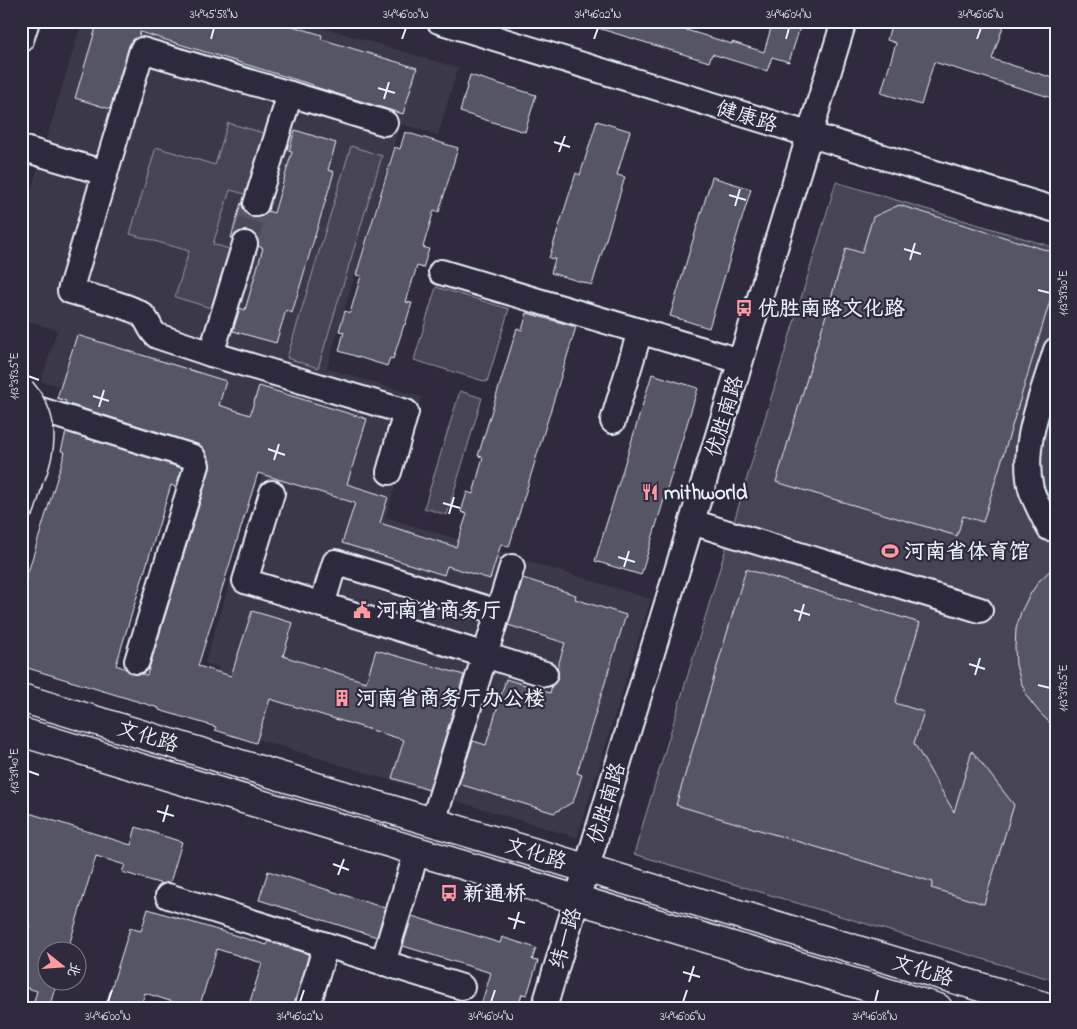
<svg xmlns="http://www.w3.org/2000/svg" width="1077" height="1029" font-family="'Indie Flower','LXGW WenKai TC',sans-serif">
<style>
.built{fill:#3b3749}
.green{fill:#464455;stroke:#979aa6}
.building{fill:#575565;stroke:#e8f1f8}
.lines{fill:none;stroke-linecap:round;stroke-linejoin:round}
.minor-tunnel{stroke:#4b4859;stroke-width:24;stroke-dasharray:24 12;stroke-linecap:butt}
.minor-casing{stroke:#e8f1f8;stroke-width:28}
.major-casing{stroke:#e8f1f8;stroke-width:31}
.minor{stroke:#2f2a3d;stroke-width:24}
.major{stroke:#2f2a3d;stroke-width:28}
.major-bridge-casing{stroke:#e8f1f8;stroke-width:31;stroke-linecap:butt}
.major-bridge{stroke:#2f2a3d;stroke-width:28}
.ticks{fill:none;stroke:#e8f1f8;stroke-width:2}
.labels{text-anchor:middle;stroke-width:4.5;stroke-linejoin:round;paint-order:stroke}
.street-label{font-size:21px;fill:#e8f1f8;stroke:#2f2a3d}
.poi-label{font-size:21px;font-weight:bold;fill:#e8f1f8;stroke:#2f2a3d;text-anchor:start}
.neatline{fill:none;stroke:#e8f1f8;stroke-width:2}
.ticks-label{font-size:12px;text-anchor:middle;fill:#e8f1f8}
</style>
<rect width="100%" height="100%" fill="#2f2a3d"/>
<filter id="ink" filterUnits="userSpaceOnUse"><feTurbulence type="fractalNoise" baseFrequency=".02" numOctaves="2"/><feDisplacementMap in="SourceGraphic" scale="10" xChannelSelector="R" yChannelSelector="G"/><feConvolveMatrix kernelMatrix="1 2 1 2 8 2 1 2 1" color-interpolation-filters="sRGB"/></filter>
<g filter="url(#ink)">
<polygon class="built" points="82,21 302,21 458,68 438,135 400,124 327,368 422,397 386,517 651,599 577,838 202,722 219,667 205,663 269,452 41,381 57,330 21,319 21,223"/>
<g class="green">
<polygon points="228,123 264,133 245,194 230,190 213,244 229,249 211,308 175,297 189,251 130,234 156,147 215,165"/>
<polygon points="351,146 382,156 318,368 287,358"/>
<polygon points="836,182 1056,248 1056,981 634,854"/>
<polygon points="436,287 509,309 487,382 414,360"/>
<polygon points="460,391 482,398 447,515 424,508"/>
</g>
<g class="building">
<polygon points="98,21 276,21 322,35 321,39 417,68 403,114 312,86 313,85 140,32 139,37 133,40 129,46 110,109 75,98"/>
<polygon points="589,21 657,21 732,44 732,42 764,52 773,21 802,21 789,62 772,57 767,71 712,54 709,62 588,25"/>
<polygon points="892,21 1005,21 992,59 1056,79 1056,99 934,62 921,105 881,93 896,43 887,40"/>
<polygon points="470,75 536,95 525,132 460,112"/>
<polygon points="597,121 630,131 617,175 625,177 592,285 551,273 555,259 549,258 576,173 580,175"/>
<polygon points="295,130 336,143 328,170 334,172 292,313 286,310 276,343 233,331 240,308 245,310 263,248 258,246 258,240 255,235 249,231 241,231 236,234 233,238 231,238 241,203 246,213 252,217 260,217 267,211 274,213 292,152 289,151"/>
<polygon points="405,132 458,148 439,212 434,210 423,247 429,249 423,268 417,266 406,302 412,303 405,325 404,325 393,359 390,358 387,366 339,351 344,332 339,331 345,311 350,313 361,276 356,275 395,147 400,149"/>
<polygon points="712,177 751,189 709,328 670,316"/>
<polygon points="899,205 1056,253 1056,281 983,522 963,516 957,536 776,482 846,248 862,253 873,217"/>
<polygon points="527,313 576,327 509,547 501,544 490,579 447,566 444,575 342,543 355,503 258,473 198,666 231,676 252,611 293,623 283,656 366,682 376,650 464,675 429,790 392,778 404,740 270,699 256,743 215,730 216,727 159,710 159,708 21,666 21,595 65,452 61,451 66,432 182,468 176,487 171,485 116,665 126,669 133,674 142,674 147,675 210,469 209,460 205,451 197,444 65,403 66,401 57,398 77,335 226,381 219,405 250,415 259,386 367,419 347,484 388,497 380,523 456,547 467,514 461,512 467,492 473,494 483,457 478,456 517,328 522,330"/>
<polygon points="652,374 698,388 641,575 595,561"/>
<polygon points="1056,565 1056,729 1039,712 1028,698 1021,682 1016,665 1015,647 1016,629 1021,612 1029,596 1039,581"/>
<polygon points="746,569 920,623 895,703 924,712 914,743 954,812 972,751 1014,805 984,904 931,888 933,882 676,805"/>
<polygon points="523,578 576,595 575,599 626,615 577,773 582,775 573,802 554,813 459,784 473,741 486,745 506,679 550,693 552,685 558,678 557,669 565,643 508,625"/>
<polygon points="29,813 131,845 136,827 182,842 170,883 162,884 122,872 125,865 96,856 67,952 48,952 48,982 57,982 49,1008 32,1008 37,991 21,986 21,953 30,925 21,922 21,839"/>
<polygon points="268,871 385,908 377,937 259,900"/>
<polygon points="148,909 267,945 268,941 309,954 294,1008 248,1008 262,963 217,949 199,1008 192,1008 145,993 140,1008 105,1008 130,928 141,931"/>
<polygon points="412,916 500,943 502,937 536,948 532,960 538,961 527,995 522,994 518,1008 480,1008 491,973 403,946"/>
</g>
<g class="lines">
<polyline class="minor-tunnel" points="245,244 256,204"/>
<g class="minor-casing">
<g id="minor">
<polyline points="439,21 1056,210"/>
<polyline points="21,40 27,21"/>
<polyline points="290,94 385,123"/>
<polyline points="21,148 105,173"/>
<path d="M245,244L211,354L157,336C149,330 149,320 141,314C128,305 87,296 70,291L142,50L290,94L256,204"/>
<polyline points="441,272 740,361"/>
<polyline points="211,354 406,412 389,472"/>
<polyline points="21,404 193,457 197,465 137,661"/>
<polyline points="613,421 640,331"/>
<polyline points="272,493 245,581 485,655 433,822"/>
<polyline points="692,522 980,610"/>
<path d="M1049,528C1043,516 1035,502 1031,489C1020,445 1043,394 1056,350"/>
<polyline points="512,567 485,655 545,674"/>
<polyline points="322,605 335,562 498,612"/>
<polyline points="168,896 462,987"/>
<polyline points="383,963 417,851"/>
<polyline points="307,1008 326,945"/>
<polyline points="544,1008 844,21"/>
</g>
</g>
<g class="major-casing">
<g id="major">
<path d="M21,417C35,456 33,468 21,506"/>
<polyline points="21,698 1050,1008"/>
<polyline points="21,732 938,1008"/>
</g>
</g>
<use href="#minor" class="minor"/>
<use href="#major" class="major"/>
<g class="major-bridge-casing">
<path id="major-bridge" d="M21,391C44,418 43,443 31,475"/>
</g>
<use href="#major-bridge" class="major-bridge"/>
</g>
</g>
<path class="ticks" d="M211,39L214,28M402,39L406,28M594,39L598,28M786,39L789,28M977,39L981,28M378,88L395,93M384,99L389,82M554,142L570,147M559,152L565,136M729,195L746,200M735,206L740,189M904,249L921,254M910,260L915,243M1038,290L1050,293M28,376L39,380M93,396L109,401M99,407L104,390M268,449L285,455M274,460L279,444M443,503L460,508M449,514L454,497M618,557L635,562M624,567L629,551M794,610L810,615M799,621L804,604M969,664L985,669M975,675L980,658M1038,685L1050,688M28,771L39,775M157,811L174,816M163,822L168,805M333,864L349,870M338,875L344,859M508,918L525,923M514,929L519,912M683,972L700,977M689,982L694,966M108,1002L112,990M300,1002L304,990M491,1002L495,990M683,1002L687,990M875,1002L878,990"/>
<defs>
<g id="bus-bare" transform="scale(1.35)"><path d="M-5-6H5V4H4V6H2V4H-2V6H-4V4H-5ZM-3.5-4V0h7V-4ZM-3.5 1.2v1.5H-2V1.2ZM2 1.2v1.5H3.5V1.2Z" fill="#ff9aa2" stroke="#2f2a3d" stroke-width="2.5" paint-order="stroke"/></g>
<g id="restaurant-bare" transform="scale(1.35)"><path d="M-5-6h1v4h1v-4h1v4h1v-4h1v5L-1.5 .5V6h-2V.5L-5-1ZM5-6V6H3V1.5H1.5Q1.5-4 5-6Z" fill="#ff9aa2" stroke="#2f2a3d" stroke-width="2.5" paint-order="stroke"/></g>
<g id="stadium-bare" transform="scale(1.35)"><path d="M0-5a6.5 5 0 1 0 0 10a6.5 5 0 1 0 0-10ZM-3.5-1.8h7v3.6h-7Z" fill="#ff9aa2" stroke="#2f2a3d" stroke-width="2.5" paint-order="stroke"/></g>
<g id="civic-bare" transform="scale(1.35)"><path d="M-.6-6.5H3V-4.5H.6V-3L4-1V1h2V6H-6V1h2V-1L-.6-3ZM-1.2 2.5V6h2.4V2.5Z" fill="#ff9aa2" stroke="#2f2a3d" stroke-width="2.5" paint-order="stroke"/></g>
<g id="building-bare" transform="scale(1.35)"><path d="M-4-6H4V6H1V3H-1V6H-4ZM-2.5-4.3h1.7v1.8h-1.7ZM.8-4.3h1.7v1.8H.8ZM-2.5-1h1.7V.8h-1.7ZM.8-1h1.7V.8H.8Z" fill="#ff9aa2" stroke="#2f2a3d" stroke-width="2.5" paint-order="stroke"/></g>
</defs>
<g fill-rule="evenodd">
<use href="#bus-bare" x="744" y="308"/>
<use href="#restaurant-bare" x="650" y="492"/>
<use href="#stadium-bare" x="890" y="551"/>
<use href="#civic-bare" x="362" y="610"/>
<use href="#building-bare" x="342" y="698"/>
<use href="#bus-bare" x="449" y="893"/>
</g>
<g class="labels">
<g class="street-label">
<text transform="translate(747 116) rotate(17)" y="7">健康路</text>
<text transform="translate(724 416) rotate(-73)" y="7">优胜南路</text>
<text transform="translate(148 736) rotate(17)" y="7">文化路</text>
<text transform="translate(606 803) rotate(-73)" y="7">优胜南路</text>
<text transform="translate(536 853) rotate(17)" y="7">文化路</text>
<text transform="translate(565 938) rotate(-73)" y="7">纬一路</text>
<text transform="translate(923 970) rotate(17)" y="7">文化路</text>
</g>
<g class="poi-label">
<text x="758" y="315">优胜南路文化路</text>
<text x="664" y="499">mithworld</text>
<text x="904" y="558">河南省体育馆</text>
<text x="376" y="617">河南省商务厅</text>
<text x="356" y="705">河南省商务厅办公楼</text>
<text x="463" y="900">新通桥</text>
</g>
</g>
<rect width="1077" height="1029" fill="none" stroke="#2f2a3d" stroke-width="55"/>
<g transform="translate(62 966) rotate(107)"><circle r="24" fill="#2f2a3d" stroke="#797a88"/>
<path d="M0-4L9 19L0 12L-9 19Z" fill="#ff9aa2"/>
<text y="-8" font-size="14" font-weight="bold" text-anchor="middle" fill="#e8f1f8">北</text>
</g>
<rect x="28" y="28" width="1022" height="974" class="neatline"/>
<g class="ticks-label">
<text x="214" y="18">34°45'58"N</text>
<text x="406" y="18">34°46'00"N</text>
<text x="598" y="18">34°46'02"N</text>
<text x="789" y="18">34°46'04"N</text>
<text x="981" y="18">34°46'06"N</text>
<text transform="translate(1063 293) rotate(-90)" y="4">113°39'30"E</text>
<text transform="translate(14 376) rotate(-90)" y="4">113°39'35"E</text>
<text transform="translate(1063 688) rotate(-90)" y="4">113°39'35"E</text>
<text transform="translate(14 771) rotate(-90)" y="4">113°39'40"E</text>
<text x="108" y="1020">34°46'00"N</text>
<text x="300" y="1020">34°46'02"N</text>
<text x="491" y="1020">34°46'04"N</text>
<text x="683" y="1020">34°46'06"N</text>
<text x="875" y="1020">34°46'08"N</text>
</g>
</svg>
